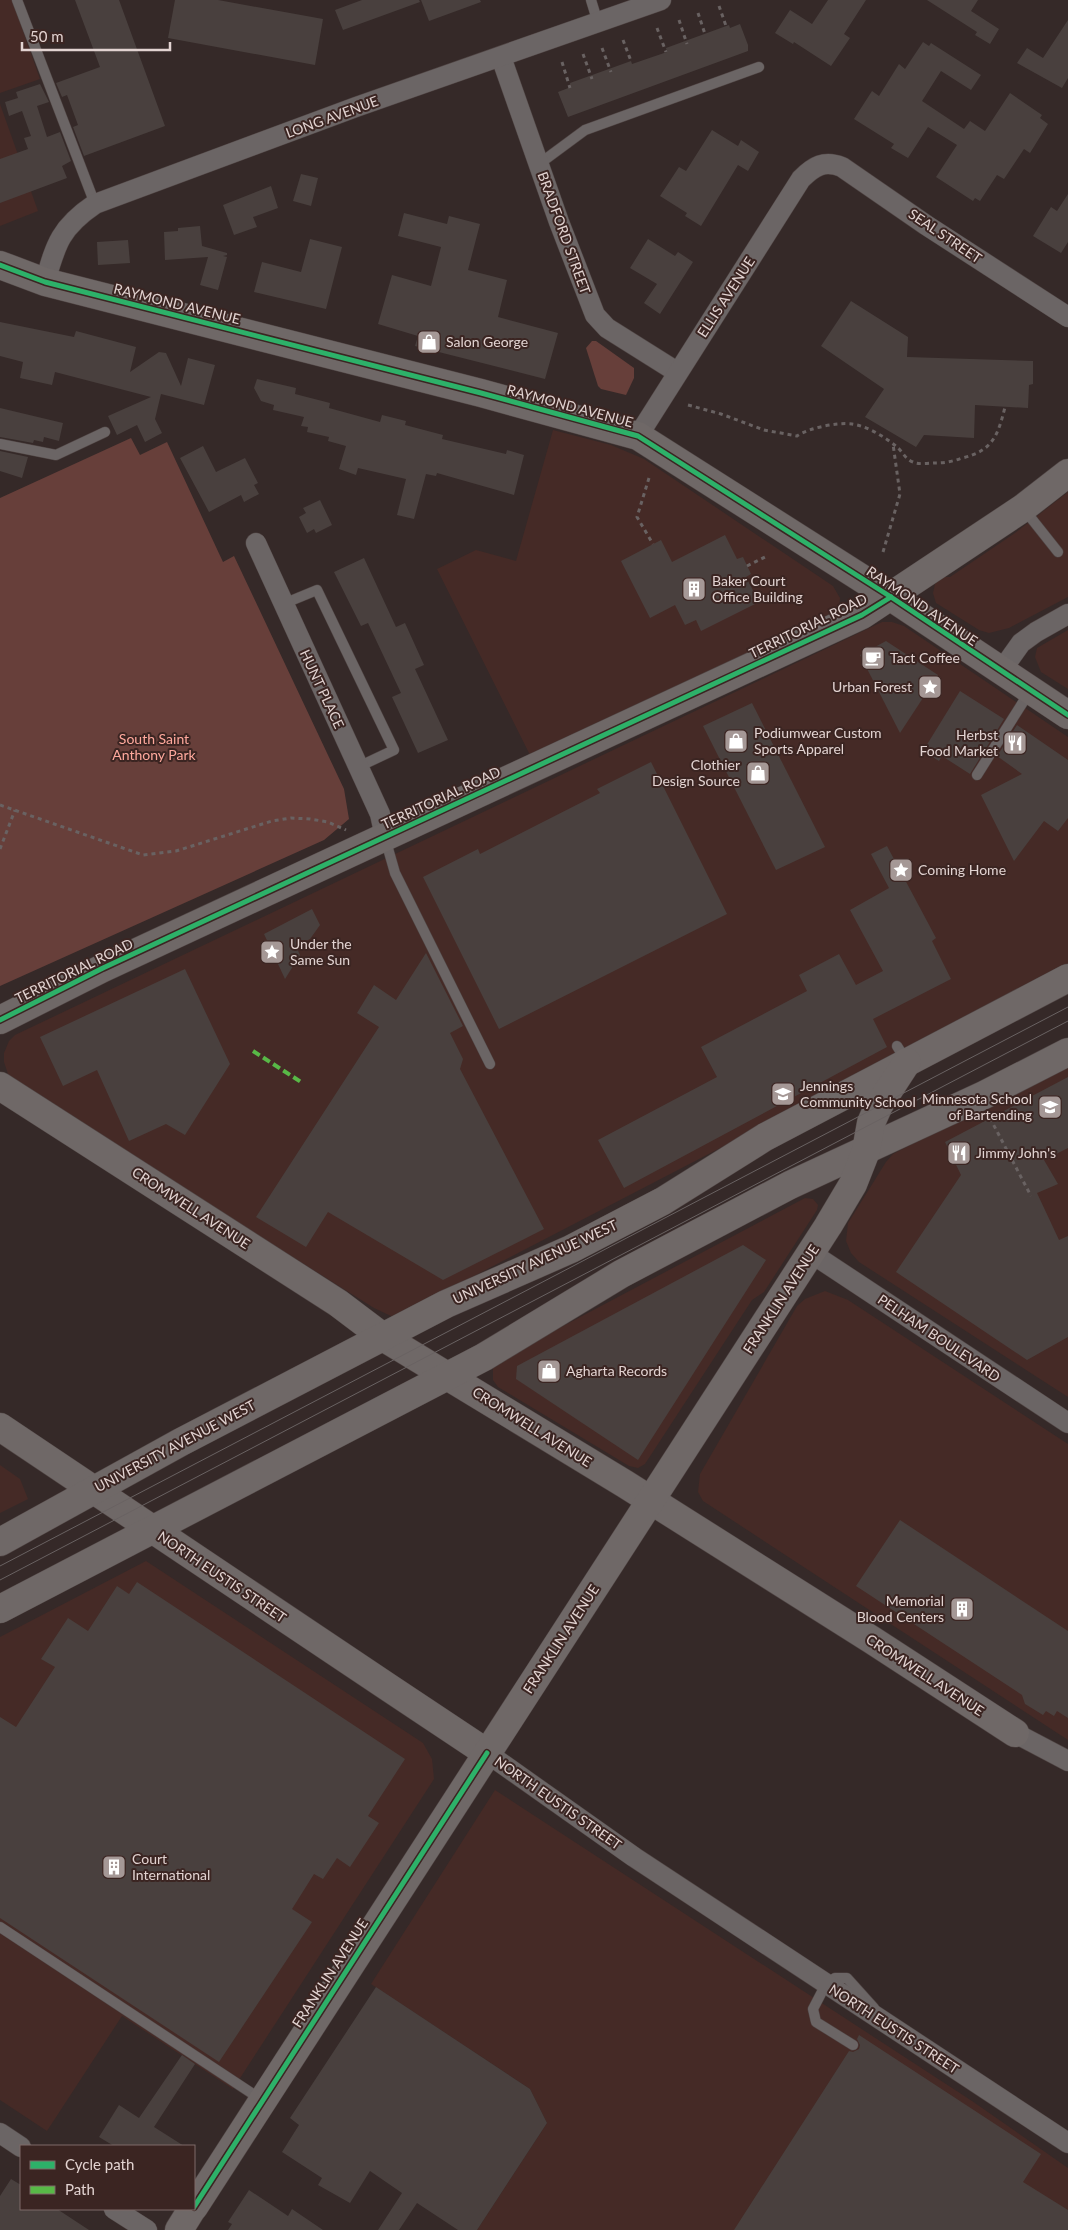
<svg xmlns="http://www.w3.org/2000/svg" width="1068" height="2230" font-family="Lato,sans-serif">
<style>
.built{fill:#452a26}
.green{fill:#673f3a}
.building{fill:#49403e}
.lines{fill:none;stroke-linecap:round;stroke-linejoin:round}
.lane-casing{stroke:#504544;stroke-width:11}
.street-casing{stroke:#504544;stroke-width:21}
.secondary-casing{stroke:#504544;stroke-width:29}
.path{stroke:#696262;stroke-width:3;stroke-dasharray:4 4;stroke-linecap:butt}
.lane{stroke:#6b6565;stroke-width:10}
.street{stroke:#6b6565;stroke-width:20}
.secondary{stroke:#6f6867;stroke-width:28}
.tram{stroke:#696262;stroke-width:1}
.quiet{stroke:#58b947;stroke-width:4;stroke-dasharray:8 4;stroke-linecap:butt}
.cycleway-casing{stroke:#3b2522;stroke-width:8}
.cycleway{stroke:#2db169;stroke-width:5}
.labels{text-anchor:middle;stroke-width:4;stroke-linejoin:round;paint-order:stroke}
.street-label{font-size:14px;fill:#e2d3d1;stroke:#3b2522}
.poi-label{font-size:14px;fill:#e2d3d1;stroke:#3b2522;text-anchor:start}
.park-label{font-size:14px;fill:#ffa99d;stroke:#3b2522}
</style>
<rect width="100%" height="100%" fill="#352928"/>
<g class="built">
<polygon points="0,0 12,0 40,79 0,93"/>
<polygon points="0,104 38,211 0,226"/>
<polygon points="553,430 611,445 644,459 833,586 840,598 839,609 833,615 530,755 437,569 476,550 516,561"/>
<polygon points="1068,492 1068,597 1009,628 989,633 979,630 936,603 933,593 935,584 940,577 950,577 1015,533"/>
<polygon points="882,622 892,622 904,626 1068,737 1068,967 399,1315 391,1316 374,1308 10,1080 4,1062 4,1053 9,1041 15,1035"/>
<polygon points="1068,630 1068,689 1041,672 1035,657 1037,648"/>
<polygon points="1068,1062 1068,1397 859,1262 851,1253 846,1241 848,1223 886,1162 893,1154"/>
<polygon points="805,1198 813,1199 818,1205 817,1210 764,1292 752,1300 645,1464 638,1468 629,1466 498,1387 493,1380 493,1368 501,1359"/>
<polygon points="825,1291 848,1300 1068,1444 1068,1740 703,1501 698,1492 700,1474 797,1306 805,1299"/>
<polygon points="0,1465 20,1479 28,1499 0,1513"/>
<polygon points="146,1561 423,1743 432,1759 434,1779 233,2089 122,2016 47,2131 0,2100 0,1637"/>
<polygon points="495,1790 972,2101 1068,2168 1068,2230 477,2230 547,2123 530,2089 371,1984"/>
</g>
<g class="green">
<polygon points="592,341 596,341 634,368 634,378 626,395 601,389 598,386 586,348"/>
<polygon points="131,438 140,455 167,442 223,562 234,556 344,789 349,819 324,840 0,986 0,498"/>
</g>
<g class="building">
<polygon points="75,0 119,0 165,126 84,156 73,127 78,125 67,95 62,97 56,83 100,67"/>
<polygon points="175,0 218,0 323,19 315,65 168,38"/>
<polygon points="362,0 419,0 420,2 343,30 335,10"/>
<polygon points="421,0 480,0 481,2 429,21"/>
<polygon points="828,0 866,0 844,34 850,38 831,66 794,42 793,44 775,33 790,10 812,24"/>
<polygon points="927,0 978,0 971,11 999,29 990,44 975,35 977,32"/>
<polygon points="1068,20 1068,78 1062,88 1017,63 1027,48 1043,58"/>
<polygon points="740,24 748,45 748,51 568,117 558,92 571,87 570,83 631,61 632,64 667,52 666,48 729,25 730,28"/>
<polygon points="923,42 929,46 931,43 981,75 971,90 941,71 922,101 964,129 970,121 985,131 1010,93 1042,115 1040,118 1048,124 1030,153 1024,149 1004,179 997,175 980,201 975,198 973,201 936,177 957,145 928,127 908,158 891,148 894,144 854,119 872,91 879,96 899,64 905,69"/>
<polygon points="40,84 49,102 37,106 47,137 60,132 71,161 62,166 67,178 0,203 0,159 28,149 24,138 31,136 22,111 9,116 5,102 18,98 16,92"/>
<polygon points="712,130 738,146 741,140 759,152 748,171 738,165 701,226 685,216 687,213 660,196 679,167 686,171"/>
<polygon points="301,174 318,178 311,206 293,201"/>
<polygon points="271,186 278,208 253,217 257,227 234,235 223,205"/>
<polygon points="1068,194 1068,242 1061,253 1033,236 1051,207 1057,211"/>
<polygon points="404,213 447,224 449,216 480,224 468,270 507,280 498,317 558,333 545,379 415,346 418,336 378,324 392,275 431,286 441,247 398,236"/>
<polygon points="200,226 202,246 227,253 227,255 223,256 227,257 218,290 200,285 208,257 165,260 164,232 178,231 178,228"/>
<polygon points="310,239 342,247 326,309 254,292 262,262 301,272"/>
<polygon points="648,239 675,256 678,252 693,262 660,314 644,303 657,284 630,268"/>
<polygon points="128,240 130,263 98,265 97,242"/>
<polygon points="851,301 908,337 907,357 1033,361 1033,384 1029,385 1028,408 975,405 974,438 924,435 916,447 865,417 884,389 821,346"/>
<polygon points="0,322 74,337 76,331 136,347 130,372 159,352 166,353 181,386 188,358 215,365 204,405 161,394 155,419 162,433 145,442 137,425 117,435 108,416 151,397 55,372 52,385 20,378 23,362 0,356"/>
<polygon points="257,379 296,388 295,394 330,403 329,408 380,422 382,415 406,421 405,425 443,435 442,439 506,454 507,450 524,455 514,495 437,473 436,476 426,474 414,519 397,515 406,479 358,468 356,475 339,469 346,446 328,441 329,437 307,432 308,427 301,426 304,417 273,410 274,405 261,401 254,388"/>
<polygon points="0,408 63,423 59,441 44,437 43,442 34,440 33,443 0,437"/>
<polygon points="203,446 216,472 245,458 258,483 254,485 259,494 244,502 241,495 209,512 180,458"/>
<polygon points="0,451 28,457 22,478 0,471"/>
<polygon points="320,500 332,525 316,533 314,529 307,533 299,517 306,513 303,508"/>
<polygon points="725,535 737,559 743,557 751,574 746,577 759,602 701,631 696,620 685,625 675,605 650,618 621,561 661,540 672,562"/>
<polygon points="364,558 396,627 405,623 424,665 415,669 448,740 418,753 392,697 401,693 368,623 361,626 334,572"/>
<polygon points="886,641 938,675 900,733 860,655"/>
<polygon points="960,691 1004,719 970,774 942,756 939,761 923,751"/>
<polygon points="752,703 825,847 776,870 703,726"/>
<polygon points="1017,725 1068,760 1068,818 1058,831 1044,821 1014,861 981,795 1022,774 997,756"/>
<polygon points="651,762 727,914 499,1029 423,877 478,849 480,854 600,793 597,789"/>
<polygon points="887,846 936,938 932,941 951,979 873,1019 887,1047 624,1188 598,1140 717,1077 701,1047 807,991 799,975 839,954 856,985 883,971 850,910 889,888 871,854"/>
<polygon points="312,909 320,925 310,939 296,946 300,955 285,979 264,934"/>
<polygon points="426,953 463,1026 450,1033 463,1059 460,1069 544,1229 443,1280 328,1212 306,1247 256,1217 379,1027 357,1013 374,985 396,1000"/>
<polygon points="185,969 230,1064 185,1135 166,1124 129,1141 97,1070 63,1086 40,1037"/>
<polygon points="1068,1077 1068,1148 1044,1160 1058,1184 1037,1193 1059,1240 1068,1236 1068,1337 1027,1360 896,1272 961,1175 945,1142"/>
<polygon points="743,1245 766,1260 638,1460 516,1379 517,1366"/>
<polygon points="900,1520 1068,1631 1068,1718 1057,1711 1054,1716 1046,1711 1043,1715 1025,1704 1022,1695 856,1586"/>
<polygon points="137,1582 405,1759 368,1816 379,1823 350,1867 337,1858 323,1879 314,1874 292,1909 312,1922 219,2062 0,1918 0,1717 16,1727 55,1667 41,1659 68,1618 88,1631 117,1586 129,1594"/>
<polygon points="376,1987 530,2089 547,2123 477,2230 458,2230 417,2203 399,2230 378,2230 402,2193 370,2171 350,2203 318,2185 322,2178 282,2152 299,2125 290,2118"/>
<polygon points="859,2035 1041,2154 1023,2182 1068,2210 1068,2230 734,2230 849,2051 853,2052 859,2049 860,2045 857,2039"/>
<polygon points="182,2055 195,2064 154,2127 184,2146 114,2146 99,2137 119,2105 139,2118"/>
<polygon points="11,2179 21,2185 21,2209 57,2209 89,2230 0,2230 0,2196"/>
<polygon points="249,2190 288,2216 292,2209 323,2230 228,2230 232,2224 228,2222"/>
</g>
<g class="lines">
<g class="lane-casing">
<g id="lane">
<polyline points="17,0 95,204"/>
<polyline points="591,0 598,23"/>
<polyline points="539,164 585,130 759,67"/>
<polyline points="0,444 56,455 105,432"/>
<polyline points="1023,508 1058,552"/>
<polyline points="283,604 317,590 394,750 358,767"/>
<polyline points="977,775 1030,691"/>
<polyline points="385,838 395,873 490,1064"/>
<polyline points="897,1046 907,1062"/>
<polyline points="0,1927 262,2100"/>
<polyline points="853,2045 816,2022 813,2009 826,1984 835,1978 847,1978 874,2008"/>
</g>
</g>
<g class="street-casing">
<g id="street">
<polyline points="501,57 559,222 595,315 607,328 677,372"/>
<path d="M45,282C56,243 61,227 95,204L356,107L661,0"/>
<path d="M638,436L801,179C814,166 824,160 842,167L926,225L1068,317"/>
<polyline points="256,543 380,814 385,837"/>
<polyline points="1001,671 1021,643 1036,632 1068,614"/>
<polyline points="811,1253 1068,1423"/>
<polyline points="1015,1733 1068,1761"/>
<polyline points="487,1753 634,1857 1068,2143"/>
<polyline points="0,2133 21,2147"/>
<polyline points="114,2209 147,2230"/>
</g>
</g>
<g class="secondary-casing">
<g id="secondary">
<polyline points="0,265 45,282 481,393 638,436 891,597 1068,715"/>
<polyline points="0,1020 103,968 862,615 1023,508 1068,473"/>
<polyline points="0,1086 338,1303 383,1337 625,1484 872,1640 1015,1733"/>
<path d="M0,1427C162,1535 324,1645 487,1753"/>
<polyline points="0,1542 181,1442 446,1304 571,1249 663,1201 765,1137 1068,978"/>
<polyline points="0,1609 484,1357 621,1274 790,1185 984,1095 1068,1052"/>
<polyline points="194,2207 828,1226 853,1184 866,1151 871,1123 879,1105 907,1062"/>
<polyline points="179,2230 192,2209"/>
</g>
</g>
<g class="path">
<polyline points="719,6 726,26"/>
<polyline points="698,13 705,34"/>
<polyline points="679,20 687,44"/>
<polyline points="657,28 666,52"/>
<polyline points="623,40 631,61"/>
<polyline points="602,48 611,72"/>
<polyline points="583,54 592,79"/>
<polyline points="562,62 570,88"/>
<path d="M688,405L721,414L764,430L797,436C808,428 838,422 852,424C867,426 885,437 897,447C902,451 906,460 913,462C919,465 929,463 936,463C945,463 954,461 962,458C993,451 998,435 1005,407"/>
<polyline points="649,478 637,517 653,544"/>
<polyline points="883,552 900,494 893,444"/>
<polyline points="747,566 765,557"/>
<polyline points="0,805 143,855 176,851 272,821 291,818 310,819 328,822 346,830"/>
<polyline points="0,849 15,810"/>
<polyline points="990,1118 1031,1196"/>
</g>
<use href="#lane" class="lane"/>
<use href="#street" class="street"/>
<use href="#secondary" class="secondary"/>
<g class="tram">
<polyline points="0,1566 1068,1007"/>
<polyline points="0,1580 1068,1021"/>
</g>
<polyline class="quiet" points="253,1051 301,1082"/>
<g class="cycleway-casing">
<g id="cycleway">
<polyline points="0,265 45,282 481,393 638,436 891,597 1068,715"/>
<polyline points="0,1020 103,968 862,615 891,597"/>
<polyline points="194,2207 487,1753"/>
</g>
</g>
<use href="#cycleway" class="cycleway"/>
</g>
<defs>
<g id="shop-square" transform="scale(1.25)"><rect x="-9" y="-9" width="18" height="18" rx="4" fill="#a59896" stroke="#3b2522"/><path d="M-5-2.5h2.3a2.7 3.5 0 0 1 5.4 0H5L5.5 6h-11ZM-1.5-2.5h3a1.5 2.3 0 0 0-3 0Z" fill="#fff"/></g>
<g id="building-square" transform="scale(1.25)"><rect x="-9" y="-9" width="18" height="18" rx="4" fill="#a59896" stroke="#3b2522"/><path d="M-4-6H4V6H1V3H-1V6H-4ZM-2.5-4.3h1.7v1.8h-1.7ZM.8-4.3h1.7v1.8H.8ZM-2.5-1h1.7V.8h-1.7ZM.8-1h1.7V.8H.8Z" fill="#fff"/></g>
<g id="cafe-square" transform="scale(1.25)"><rect x="-9" y="-9" width="18" height="18" rx="4" fill="#a59896" stroke="#3b2522"/><path d="M-5.5-4.5H6V0H3Q3 3.5 0 3.5H-2.5Q-5.5 3.5-5.5 0ZM3-3.2v2h1.7v-2ZM-6 4.5H4V6H-6Z" fill="#fff"/></g>
<g id="sight-square" transform="scale(1.25)"><rect x="-9" y="-9" width="18" height="18" rx="4" fill="#a59896" stroke="#3b2522"/><path d="M0-6L1.8-2.2L6-1.7L2.9 1.2L3.7 5.4L0 3.3L-3.7 5.4L-2.9 1.2L-6-1.7L-1.8-2.2Z" fill="#fff"/></g>
<g id="restaurant-square" transform="scale(1.25)"><rect x="-9" y="-9" width="18" height="18" rx="4" fill="#a59896" stroke="#3b2522"/><path d="M-5-6h1v4h1v-4h1v4h1v-4h1v5L-1.5 .5V6h-2V.5L-5-1ZM5-6V6H3V1.5H1.5Q1.5-4 5-6Z" fill="#fff"/></g>
<g id="school-square" transform="scale(1.25)"><rect x="-9" y="-9" width="18" height="18" rx="4" fill="#a59896" stroke="#3b2522"/><path d="M0-5L7-2L0 1L-7-2ZM-4 1L0 2.5L4 1V4Q0 6-4 4Z" fill="#fff"/></g>
</defs>
<g fill-rule="evenodd">
<use href="#shop-square" x="429" y="342"/>
<use href="#building-square" x="694" y="589"/>
<use href="#cafe-square" x="873" y="658"/>
<use href="#sight-square" x="930" y="687"/>
<use href="#shop-square" x="736" y="741"/>
<use href="#restaurant-square" x="1015" y="743"/>
<use href="#shop-square" x="758" y="773"/>
<use href="#sight-square" x="901" y="870"/>
<use href="#sight-square" x="272" y="952"/>
<use href="#school-square" x="783" y="1094"/>
<use href="#school-square" x="1050" y="1107"/>
<use href="#restaurant-square" x="959" y="1153"/>
<use href="#shop-square" x="549" y="1371"/>
<use href="#building-square" x="962" y="1609"/>
<use href="#building-square" x="114" y="1867"/>
</g>
<g class="labels">
<g class="street-label">
<text transform="translate(332 117) rotate(-20)" y="5">LONG AVENUE</text>
<text transform="translate(564 233) rotate(70)" y="5">BRADFORD STREET</text>
<text transform="translate(945 236) rotate(34)" y="5">SEAL STREET</text>
<text transform="translate(726 297) rotate(-57)" y="5">ELLIS AVENUE</text>
<text transform="translate(177 304) rotate(14)" y="5">RAYMOND AVENUE</text>
<text transform="translate(570 406) rotate(15)" y="5">RAYMOND AVENUE</text>
<text transform="translate(922 606) rotate(34)" y="5">RAYMOND AVENUE</text>
<text transform="translate(808 626) rotate(-26)" y="5">TERRITORIAL ROAD</text>
<text transform="translate(322 689) rotate(65)" y="5">HUNT PLACE</text>
<text transform="translate(441 798) rotate(-25)" y="5">TERRITORIAL ROAD</text>
<text transform="translate(74 971) rotate(-26)" y="5">TERRITORIAL ROAD</text>
<text transform="translate(191 1208) rotate(33)" y="5">CROMWELL AVENUE</text>
<text transform="translate(535 1262) rotate(-25)" y="5">UNIVERSITY AVENUE WEST</text>
<text transform="translate(781 1299) rotate(-57)" y="5">FRANKLIN AVENUE</text>
<text transform="translate(939 1338) rotate(34)" y="5">PELHAM BOULEVARD</text>
<text transform="translate(532 1427) rotate(32)" y="5">CROMWELL AVENUE</text>
<text transform="translate(175 1446) rotate(-28)" y="5">UNIVERSITY AVENUE WEST</text>
<text transform="translate(222 1577) rotate(34)" y="5">NORTH EUSTIS STREET</text>
<text transform="translate(561 1639) rotate(-57)" y="5">FRANKLIN AVENUE</text>
<text transform="translate(925 1675) rotate(33)" y="5">CROMWELL AVENUE</text>
<text transform="translate(558 1803) rotate(35)" y="5">NORTH EUSTIS STREET</text>
<text transform="translate(330 1973) rotate(-57)" y="5">FRANKLIN AVENUE</text>
<text transform="translate(894 2029) rotate(33)" y="5">NORTH EUSTIS STREET</text>
</g>
<g class="poi-label">
<text x="446" y="347">Salon George</text>
<text x="712" y="586">Baker Court<tspan x="712" dy="16">Office Building</tspan></text>
<text x="890" y="663">Tact Coffee</text>
<text x="912" y="692" text-anchor="end">Urban Forest</text>
<text x="754" y="738">Podiumwear Custom<tspan x="754" dy="16">Sports Apparel</tspan></text>
<text x="998" y="740" text-anchor="end">Herbst<tspan x="998" dy="16">Food Market</tspan></text>
<text x="740" y="770" text-anchor="end">Clothier<tspan x="740" dy="16">Design Source</tspan></text>
<text x="918" y="875">Coming Home</text>
<text x="290" y="949">Under the<tspan x="290" dy="16">Same Sun</tspan></text>
<text x="800" y="1091">Jennings<tspan x="800" dy="16">Community School</tspan></text>
<text x="1032" y="1104" text-anchor="end">Minnesota School<tspan x="1032" dy="16">of Bartending</tspan></text>
<text x="976" y="1158">Jimmy John's</text>
<text x="566" y="1376">Agharta Records</text>
<text x="944" y="1606" text-anchor="end">Memorial<tspan x="944" dy="16">Blood Centers</tspan></text>
<text x="132" y="1864">Court<tspan x="132" dy="16">International</tspan></text>
</g>
<g class="park-label">
<text x="154" y="744">South Saint<tspan x="154" dy="16">Anthony Park</tspan></text>
</g>
</g>
<rect x="20" y="2145" width="175" height="65" fill="#3b2522" stroke="#7e6b68"/>
<rect x="30" y="2161" width="25" height="8" fill="#2db169" stroke="#7e6b68"/>
<text x="65" y="2170" font-size="15" fill="#e2d3d1">Cycle path</text>
<rect x="30" y="2186" width="25" height="8" fill="#58b947" stroke="#7e6b68"/>
<text x="65" y="2195" font-size="15" fill="#e2d3d1">Path</text>
<path d="M22 42v8h148v-8" fill="none" stroke="#e2d3d1" stroke-width="2.5"/>
<text x="30" y="42" font-size="15" fill="#e2d3d1" stroke="#3b2522" stroke-width="4" paint-order="stroke">50 m</text>
</svg>
